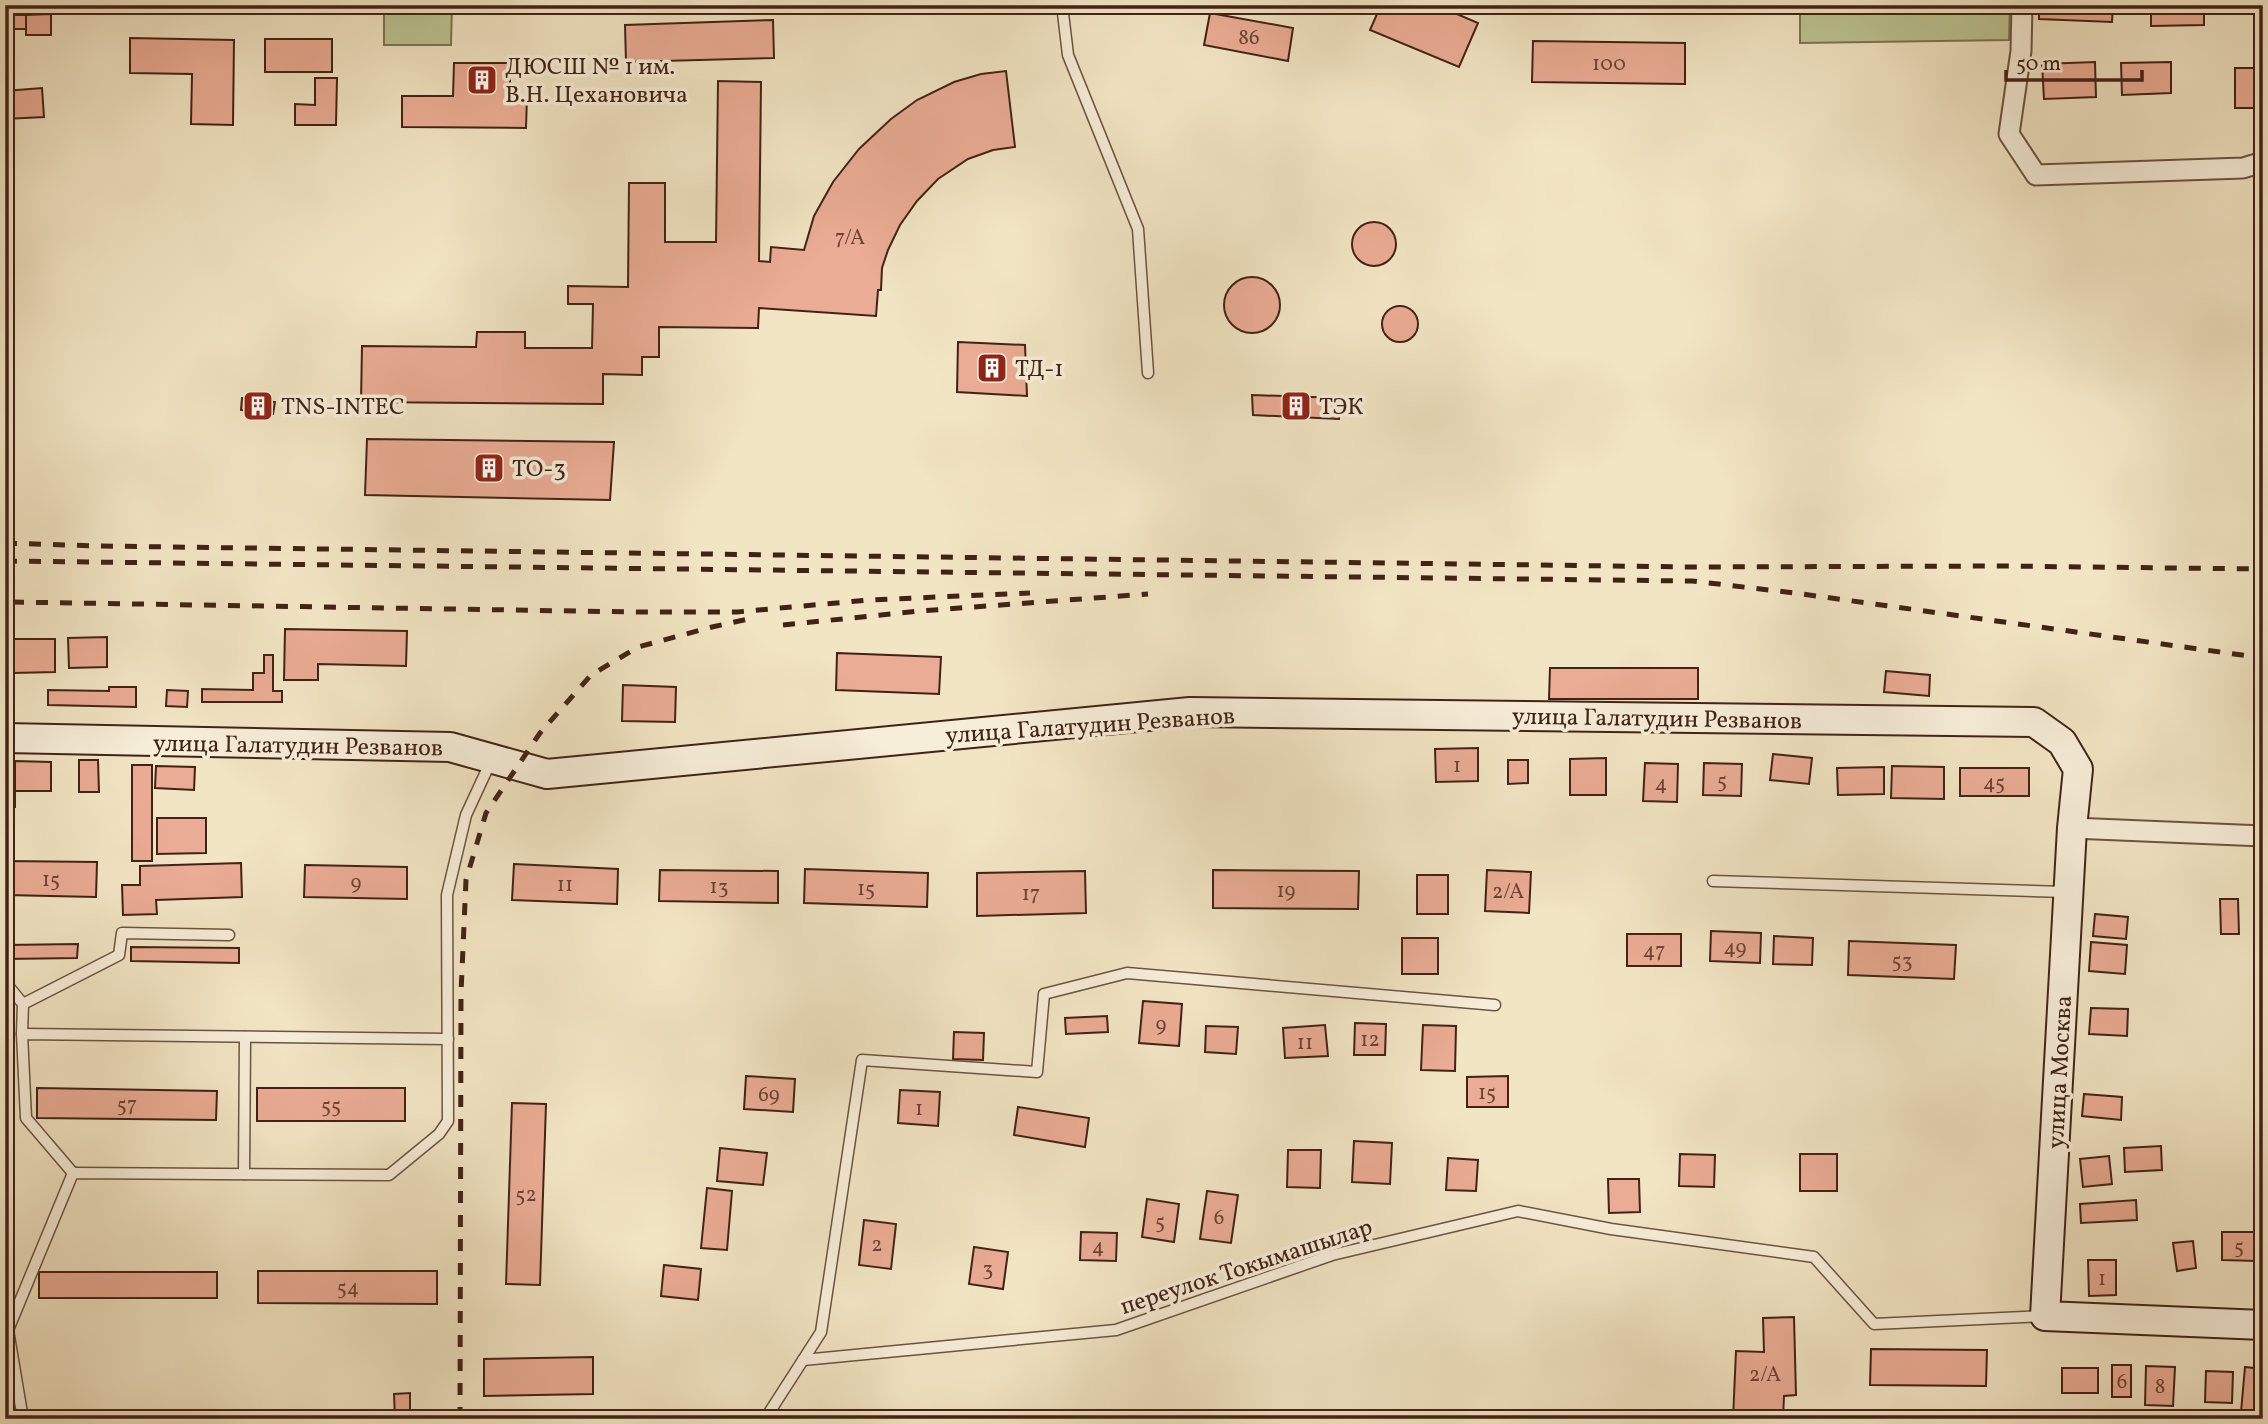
<svg xmlns="http://www.w3.org/2000/svg" width="2268" height="1424" font-family="Vollkorn,serif">
<style>
.green{fill:#bcc493;stroke:#7f7354;stroke-width:2}
.building{fill:#eaac94;stroke:#422216;stroke-width:2}
.lines{fill:none;stroke-linecap:round;stroke-linejoin:round}
.lane-casing{stroke:#6e5342;stroke-width:13}
.street-casing{stroke:#6e5342;stroke-width:23}
.secondary-casing{stroke:#422216;stroke-width:32}
.lane{stroke:#f7eed9;stroke-width:10}
.street{stroke:#f7eed9;stroke-width:19}
.secondary{stroke:#f7eed9;stroke-width:28}
.rail{stroke:#422216;stroke-width:5;stroke-dasharray:12 12;stroke-linecap:butt}
.labels{text-anchor:middle;stroke-width:7;stroke-linejoin:round;paint-order:stroke}
.number-label{font-size:21px;fill:#6c4436}
.poi-label{font-size:24px;fill:#422216;stroke:#f7eed9;text-anchor:start}
.street-label{font-size:24px;fill:#422216;stroke:#f7eed9}
</style>
<rect width="100%" height="100%" fill="#f2e5c4"/>
<filter id="stains"><feTurbulence type="fractalNoise" baseFrequency=".00286" numOctaves="4"/><feColorMatrix values="0 0 0 0 .2 0 0 0 0 .09 0 0 0 0 .02 0 0 0 .5 -.17"/></filter>
<radialGradient id="worn" r=".72"><stop offset=".6" stop-color="#630" stop-opacity="0"/><stop offset="1" stop-color="#630" stop-opacity=".3"/></radialGradient>
<g class="green">
<polygon points="384,5 452,5 451,45 384,45"/>
<polygon points="1800,5 2010,5 2009,40 1800,43"/>
</g>
<g class="building">
<polygon points="1381,5 1436,5 1478,23 1459,67 1370,30"/>
<polygon points="2039,5 2113,5 2112,22 2039,19"/>
<polygon points="2151,5 2204,5 2204,25 2151,26"/>
<polygon points="2256,5 2263,5 2263,42 2257,43"/>
<polygon points="1210,13 1293,28 1288,61 1204,45"/>
<polygon points="51,14 51,35 26,35 26,15"/>
<rect x="5" y="15" width="21" height="14"/>
<polygon points="773,20 774,58 626,62 625,25"/>
<polygon points="130,38 234,40 233,125 191,124 192,74 130,73"/>
<rect x="265" y="39" width="67" height="33"/>
<polygon points="1533,41 1685,43 1685,84 1532,82"/>
<polygon points="2095,62 2096,97 2044,99 2042,64"/>
<polygon points="2171,62 2171,93 2122,95 2121,63"/>
<polygon points="454,63 510,63 510,97 527,97 526,128 402,127 402,96 453,96"/>
<rect x="2235" y="68" width="28" height="40"/>
<polygon points="1006,71 1015,147 993,150 968,159 938,179 917,201 900,225 888,250 882,268 881,290 878,290 876,316 759,308 758,328 659,327 659,357 642,357 642,375 603,374 603,404 361,402 362,346 476,347 477,332 525,332 525,348 592,348 593,304 568,304 568,286 628,287 629,183 665,183 665,242 716,242 718,81 761,82 759,261 770,262 771,247 804,250 814,216 833,182 859,149 891,119 917,100 954,82 981,74"/>
<polygon points="315,78 337,78 336,125 295,125 295,104 315,105"/>
<polygon points="42,88 44,117 5,119 5,91"/>
<circle cx="1374" cy="244" r="22"/>
<circle cx="1252" cy="305" r="28"/>
<circle cx="1400" cy="324" r="18"/>
<polygon points="958,342 1025,345 1027,396 957,392"/>
<polygon points="1252,395 1340,398 1339,419 1253,415"/>
<polygon points="242,398 275,402 273,414 241,410"/>
<polygon points="367,439 614,442 610,500 365,495"/>
<polygon points="285,629 407,631 406,666 318,664 318,680 284,680"/>
<polygon points="107,637 107,667 69,668 68,638"/>
<polygon points="5,639 55,639 55,672 13,673 13,703 5,703"/>
<polygon points="837,653 941,657 939,694 836,690"/>
<polygon points="264,655 273,655 273,691 282,691 282,702 202,702 202,689 253,690 253,673 264,673"/>
<polygon points="1550,668 1698,668 1698,699 1549,699"/>
<polygon points="1886,671 1930,675 1929,696 1884,692"/>
<polygon points="623,685 676,687 675,722 622,721"/>
<polygon points="109,687 136,687 136,707 48,705 48,690 109,691"/>
<polygon points="167,690 188,691 187,707 166,706"/>
<polygon points="1478,748 1478,781 1436,782 1435,749"/>
<polygon points="1773,754 1812,758 1809,784 1770,780"/>
<polygon points="1606,758 1606,795 1570,795 1570,759"/>
<polygon points="79,760 98,760 99,792 79,792"/>
<polygon points="1508,760 1528,760 1528,783 1508,784"/>
<rect x="5" y="761" width="10" height="46"/>
<polygon points="15,761 51,762 51,791 15,791"/>
<polygon points="1645,763 1678,764 1677,802 1643,801"/>
<polygon points="1704,763 1742,764 1741,796 1703,795"/>
<rect x="132" y="765" width="20" height="96"/>
<polygon points="156,766 195,767 194,790 155,788"/>
<polygon points="1892,766 1944,767 1944,799 1891,798"/>
<polygon points="1884,767 1884,794 1838,795 1837,768"/>
<rect x="1960" y="768" width="69" height="28"/>
<polygon points="157,818 206,818 206,853 157,854"/>
<polygon points="5,861 97,862 96,897 5,895"/>
<polygon points="241,863 242,897 156,900 157,914 123,915 122,885 140,885 140,866"/>
<polygon points="514,864 618,869 617,904 512,900"/>
<polygon points="305,865 407,867 407,899 304,897"/>
<polygon points="805,869 928,873 927,907 804,903"/>
<polygon points="660,870 778,871 778,903 659,901"/>
<polygon points="1213,870 1359,871 1358,909 1213,908"/>
<polygon points="1487,870 1531,872 1529,913 1485,911"/>
<polygon points="1085,871 1086,913 977,916 977,873"/>
<rect x="1417" y="875" width="31" height="39"/>
<polygon points="2220,899 2238,899 2239,934 2221,934"/>
<polygon points="2095,914 2128,917 2126,939 2093,936"/>
<polygon points="1711,931 1761,933 1760,963 1710,961"/>
<rect x="1627" y="934" width="54" height="32"/>
<polygon points="1774,936 1813,938 1812,965 1773,964"/>
<rect x="1402" y="938" width="36" height="36"/>
<polygon points="1849,941 1956,945 1954,979 1848,975"/>
<polygon points="2091,942 2127,945 2125,974 2089,971"/>
<polygon points="78,944 77,958 5,959 5,945"/>
<polygon points="131,947 239,948 239,963 131,961"/>
<polygon points="1143,1001 1182,1004 1179,1046 1139,1043"/>
<polygon points="2091,1008 2128,1009 2127,1036 2089,1034"/>
<polygon points="1107,1016 1108,1032 1066,1034 1065,1018"/>
<polygon points="1355,1023 1386,1024 1385,1055 1354,1055"/>
<polygon points="1325,1025 1328,1056 1285,1058 1283,1028"/>
<polygon points="1423,1025 1456,1026 1455,1071 1421,1070"/>
<polygon points="1206,1026 1238,1027 1236,1054 1205,1052"/>
<polygon points="954,1032 984,1033 983,1060 953,1059"/>
<polygon points="746,1076 795,1079 793,1112 744,1109"/>
<polygon points="1508,1076 1508,1107 1467,1107 1467,1077"/>
<polygon points="37,1088 217,1091 216,1120 37,1118"/>
<rect x="257" y="1088" width="148" height="33"/>
<polygon points="900,1090 940,1092 938,1126 898,1123"/>
<polygon points="2084,1094 2122,1097 2121,1120 2082,1116"/>
<polygon points="512,1103 546,1104 540,1285 506,1284"/>
<polygon points="1018,1107 1089,1118 1085,1147 1014,1135"/>
<polygon points="1354,1141 1392,1143 1390,1184 1352,1182"/>
<polygon points="2161,1146 2162,1170 2125,1172 2124,1148"/>
<polygon points="720,1148 767,1153 763,1185 717,1181"/>
<polygon points="1288,1150 1321,1150 1320,1188 1287,1187"/>
<polygon points="1680,1154 1715,1155 1714,1187 1679,1186"/>
<rect x="1800" y="1154" width="37" height="37"/>
<polygon points="2109,1156 2112,1184 2083,1187 2080,1159"/>
<polygon points="1448,1158 1478,1160 1476,1191 1446,1190"/>
<polygon points="1608,1179 1639,1179 1640,1212 1609,1213"/>
<polygon points="707,1188 732,1191 727,1250 701,1248"/>
<polygon points="1207,1191 1238,1195 1231,1243 1200,1239"/>
<polygon points="1147,1199 1179,1204 1174,1242 1142,1237"/>
<polygon points="2136,1200 2137,1220 2081,1223 2080,1204"/>
<polygon points="864,1220 896,1224 891,1269 859,1265"/>
<polygon points="1081,1232 1117,1233 1116,1261 1080,1260"/>
<polygon points="2222,1232 2256,1232 2256,1261 2222,1260"/>
<polygon points="2193,1241 2196,1268 2177,1271 2173,1243"/>
<polygon points="974,1247 1008,1252 1003,1289 969,1284"/>
<polygon points="2088,1260 2116,1260 2116,1295 2089,1296"/>
<polygon points="664,1265 701,1269 698,1300 661,1296"/>
<polygon points="258,1271 437,1271 437,1304 258,1303"/>
<rect x="39" y="1272" width="178" height="26"/>
<polygon points="1794,1317 1796,1395 1784,1396 1783,1419 1733,1419 1736,1351 1764,1352 1763,1318"/>
<polygon points="1871,1349 1987,1350 1986,1386 1870,1385"/>
<polygon points="593,1357 593,1394 484,1396 484,1359"/>
<rect x="2112" y="1365" width="19" height="32"/>
<polygon points="2146,1366 2175,1367 2173,1406 2145,1405"/>
<polygon points="2245,1367 2263,1369 2263,1414 2241,1412"/>
<rect x="2062" y="1368" width="36" height="25"/>
<polygon points="2206,1371 2233,1372 2232,1403 2205,1402"/>
<polygon points="410,1393 410,1419 395,1419 394,1394"/>
<polygon points="326,1413 326,1419 302,1419 302,1414"/>
</g>
<g class="lines">
<g class="lane-casing">
<g id="lane">
<polyline points="1062,5 1068,55 1138,229 1148,373"/>
<polyline points="1713,881 2065,892"/>
<polyline points="5,982 23,1004"/>
<polyline points="22,1034 23,1004 119,955 122,933 229,935"/>
<polyline points="73,1173 26,1118 22,1034 448,1039"/>
<polyline points="244,1174 245,1037"/>
<polyline points="803,1360 1116,1330 1332,1255 1518,1211 1611,1229 1814,1257 1874,1324 2045,1316"/>
<polyline points="23,1419 8,1330 73,1173 389,1175 439,1134 448,1121 447,895 466,815 491,761"/>
<polyline points="765,1419 821,1332 862,1060 1037,1072 1044,994 1127,973 1495,1005"/>
</g>
</g>
<g class="street-casing">
<g id="street">
<polyline points="2022,5 2021,51 2009,134 2036,175 2243,168 2263,162"/>
<polyline points="2072,828 2263,836"/>
</g>
</g>
<g class="secondary-casing">
<polyline id="secondary" points="5,738 450,747 547,774 1190,712 2034,722 2062,742 2078,769 2072,828 2045,1316 2263,1325"/>
</g>
<use href="#lane" class="lane"/>
<use href="#street" class="street"/>
<use href="#secondary" class="secondary"/>
<g class="rail">
<polyline points="5,543 97,546 1691,567 2001,566 2263,569"/>
<polyline points="5,561 1692,581 1795,593 2263,658"/>
<polyline points="12,602 637,612 737,612 869,600 1030,593"/>
<polyline points="783,625 920,611 1148,594"/>
<polyline points="460,1419 461,993 466,880 486,813 540,733 591,675 638,647 712,627 753,618"/>
</g>
</g>
<defs>
<g id="building-square" transform="scale(1.575)"><rect x="-9" y="-9" width="18" height="18" rx="4" fill="#8f2418" stroke="#f7eed9"/><path d="M-4-6H4V6H1V3H-1V6H-4ZM-2.5-4.3h1.7v1.8h-1.7ZM.8-4.3h1.7v1.8H.8ZM-2.5-1h1.7V.8h-1.7ZM.8-1h1.7V.8H.8Z" fill="#fff"/></g>
</defs>
<g fill-rule="evenodd">
<use href="#building-square" x="482" y="80"/>
<use href="#building-square" x="992" y="368"/>
<use href="#building-square" x="258" y="406"/>
<use href="#building-square" x="1296" y="406"/>
<use href="#building-square" x="489" y="468"/>
</g>
<g class="labels">
<g class="number-label">
<text x="1249" y="44">86</text>
<text x="1609" y="70">100</text>
<text x="850" y="244">7/А</text>
<text x="1457" y="772">1</text>
<text x="1722" y="787">5</text>
<text x="1994" y="789">45</text>
<text x="1661" y="790">4</text>
<text x="51" y="886">15</text>
<text x="356" y="889">9</text>
<text x="565" y="891">11</text>
<text x="719" y="893">13</text>
<text x="866" y="895">15</text>
<text x="1286" y="897">19</text>
<text x="1508" y="898">2/А</text>
<text x="1031" y="900">17</text>
<text x="1735" y="954">49</text>
<text x="1654" y="957">47</text>
<text x="1902" y="967">53</text>
<text x="1161" y="1031">9</text>
<text x="1370" y="1046">12</text>
<text x="1305" y="1049">11</text>
<text x="1487" y="1099">15</text>
<text x="769" y="1101">69</text>
<text x="127" y="1111">57</text>
<text x="331" y="1112">55</text>
<text x="919" y="1115">1</text>
<text x="526" y="1201">52</text>
<text x="1219" y="1224">6</text>
<text x="1160" y="1228">5</text>
<text x="877" y="1251">2</text>
<text x="1098" y="1253">4</text>
<text x="2239" y="1253">5</text>
<text x="988" y="1275">3</text>
<text x="2102" y="1285">1</text>
<text x="348" y="1294">54</text>
<text x="1765" y="1381">2/А</text>
<text x="2122" y="1388">6</text>
<text x="2160" y="1393">8</text>
</g>
<g class="poi-label">
<text x="505" y="74">ДЮСШ № 1 им.<tspan x="505" dy="28">В.Н. Цехановича</tspan></text>
<text x="1015" y="376">ТД-1</text>
<text x="281" y="414">TNS-INTEC</text>
<text x="1319" y="414">ТЭК</text>
<text x="512" y="476">ТО-3</text>
</g>
<g class="street-label">
<text transform="translate(1657 718) rotate(1)" y="8">улица Галатудин Резванов</text>
<text transform="translate(1090 725) rotate(-4)" y="8">улица Галатудин Резванов</text>
<text transform="translate(298 745) rotate(1)" y="8">улица Галатудин Резванов</text>
<text transform="translate(2059 1072) rotate(-87)" y="8">улица Москва</text>
<text transform="translate(1246 1266) rotate(-18)" y="8">переулок Токымашылар</text>
</g>
</g>
<rect width="2268" height="1424" fill="none" stroke="#f2e5c4" stroke-width="28"/>
<rect x="7" y="7" width="2254" height="1410" fill="none" stroke="#422216" stroke-width="3.5"/>
<rect x="14" y="14" width="2240" height="1396" fill="none" stroke="#422216" stroke-width="2"/>
<path d="M2006 70v10h136v-10" fill="none" stroke="#422216" stroke-width="3.5"/>
<text x="2016" y="70" font-size="21" fill="#422216" stroke="#f7eed9" stroke-width="5" paint-order="stroke">50 m</text>
<rect width="100%" height="100%" filter="url(#stains)"/>
<rect width="100%" height="100%" fill="url(#worn)"/>
</svg>
